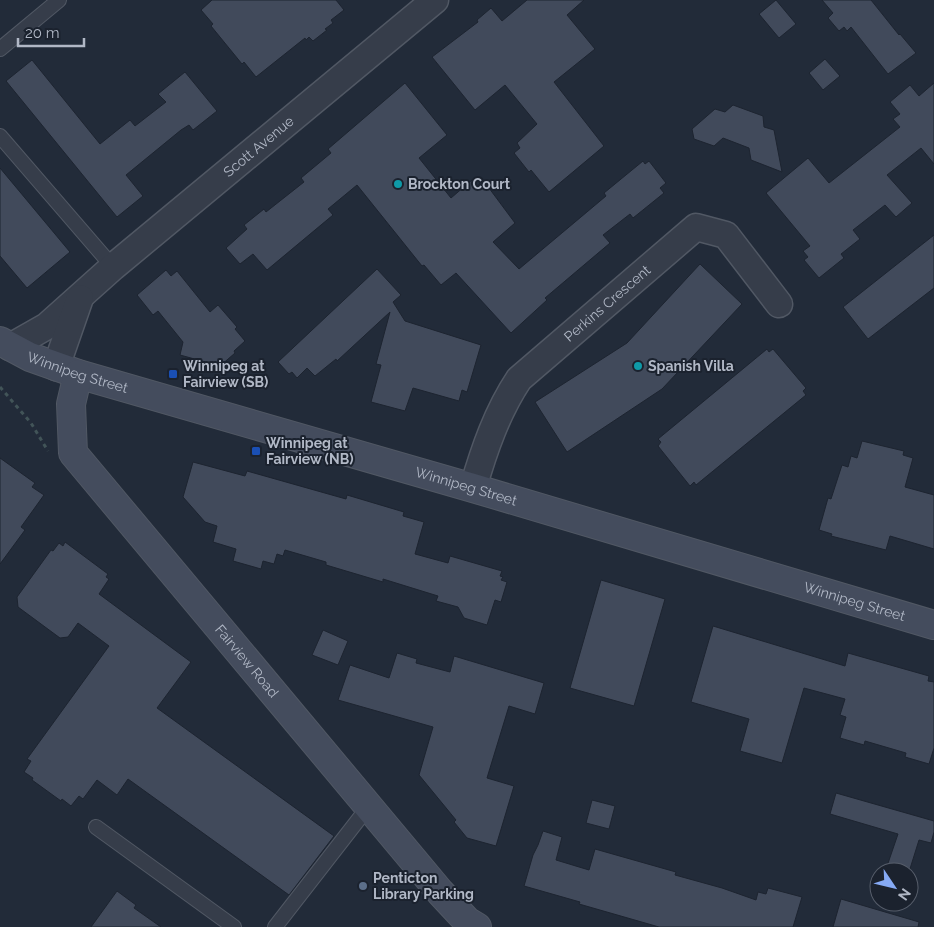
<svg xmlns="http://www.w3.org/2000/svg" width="934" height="927" font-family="Raleway,sans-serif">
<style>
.building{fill:#414a5b;stroke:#1d2430}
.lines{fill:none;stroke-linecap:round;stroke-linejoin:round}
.lane-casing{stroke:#515864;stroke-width:16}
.street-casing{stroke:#515864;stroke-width:29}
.secondary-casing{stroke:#515864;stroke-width:30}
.path{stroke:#425458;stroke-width:3;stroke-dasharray:4 4;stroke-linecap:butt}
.lane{stroke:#363d4a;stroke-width:14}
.street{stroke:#363d4a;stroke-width:26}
.secondary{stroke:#444c5d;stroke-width:28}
.culture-dot{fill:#0f9aa8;stroke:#1b222e;stroke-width:2}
.transit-dot{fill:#1a4fb4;stroke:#1b222e;stroke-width:2}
.service-dot{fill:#5c6f8a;stroke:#1b222e;stroke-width:2}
.labels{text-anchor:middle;stroke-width:4;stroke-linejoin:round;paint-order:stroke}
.street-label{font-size:14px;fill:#b1b8c6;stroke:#1b222e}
.poi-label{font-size:14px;font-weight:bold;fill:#b1b8c6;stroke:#1b222e;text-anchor:start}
</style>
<rect width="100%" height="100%" fill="#222b39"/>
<g class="building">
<polygon points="212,0 336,0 344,10 331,20 333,23 325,29 327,30 313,41 309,37 306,40 305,38 256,77 244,62 242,64 211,26 213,24 201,10"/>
<polygon points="527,0 584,0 567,15 595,49 554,82 604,146 549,192 531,170 529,172 514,153 520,148 517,143 537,124 505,85 475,110 432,57 478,22 477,20 491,8 502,21"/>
<polygon points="776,0 796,24 779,38 759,14"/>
<polygon points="822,0 871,0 899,35 900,34 916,53 888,74 851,27 847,31 844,27 839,31 828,18 833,13"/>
<polygon points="825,59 840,76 823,90 809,73"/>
<polygon points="32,60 100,144 130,120 135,126 166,102 158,94 185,72 217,111 193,130 189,125 181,130 126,175 143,196 117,217 6,81"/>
<polygon points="405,83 447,135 419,158 451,198 472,180 477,186 483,180 515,223 493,242 519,269 606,196 604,193 643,161 645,164 649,161 666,183 660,188 664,193 633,218 630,214 603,235 610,243 545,298 547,300 511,333 456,273 441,285 424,265 422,266 357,185 328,209 333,215 267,270 253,254 240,264 226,248 247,229 244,225 264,209 266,212 304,182 301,178 331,153 328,149"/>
<polygon points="934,83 934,164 921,148 887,175 912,203 896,217 885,205 853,230 860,239 841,254 844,258 819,278 804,260 808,257 803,251 810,246 766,193 808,158 829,183 900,127 893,119 900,114 890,102 910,85 919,96"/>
<polygon points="733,105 763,116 764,127 774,130 782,172 751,160 749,148 723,138 714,146 694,139 692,129 715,109 725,112"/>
<polygon points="0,168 70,252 27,288 0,256"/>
<polygon points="934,235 934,288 868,339 843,307"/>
<polygon points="700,264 742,304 662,389 567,452 535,402 627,343"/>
<polygon points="377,269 401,295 393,302 405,321 481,345 467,392 462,390 459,401 413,388 405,411 371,402 381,365 376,364 390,312 337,361 336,359 315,376 307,368 297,378 292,372 289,374 278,362"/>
<polygon points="166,270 171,276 177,271 210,312 218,305 237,327 235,329 245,341 234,351 235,353 220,366 180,355 183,342 158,311 153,315 137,295"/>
<polygon points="767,349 769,352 773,349 806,388 803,391 806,395 696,485 694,482 690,486 658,446 661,442 658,439"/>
<polygon points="862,441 904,451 903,455 913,458 905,487 934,495 934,549 890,536 886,550 831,536 832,534 819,530 828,498 831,499 842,465 848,467 851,456 857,458"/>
<polygon points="0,458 35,483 32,487 44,495 21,527 25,530 0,564"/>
<polygon points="193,462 245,476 247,471 346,499 347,495 404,512 403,516 424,522 415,554 448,563 450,556 502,571 500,576 503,577 501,580 507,582 501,602 495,600 487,625 464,618 458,607 436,601 438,596 383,579 383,582 326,565 326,562 285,550 283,556 277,554 274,564 263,561 261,569 233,561 236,549 213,542 217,526 205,522 183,497"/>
<polygon points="65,542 108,574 106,577 109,579 99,594 191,662 157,708 334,836 289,895 128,779 117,795 97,780 83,799 79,796 71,806 62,799 61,801 32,780 33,778 24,772 31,761 27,759 109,646 78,623 68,637 60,638 18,607 17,597 51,550 53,551 59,543 63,546"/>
<polygon points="601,580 665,599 634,706 570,688"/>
<polygon points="713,626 845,666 848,653 929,676 928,681 934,682 934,748 929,764 905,757 906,753 865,741 864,745 840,738 846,717 840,715 845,699 804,688 782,763 740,751 749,719 691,702"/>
<polygon points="323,630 348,641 338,665 312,655"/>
<polygon points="397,653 417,659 416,663 450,672 454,656 544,683 535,714 509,706 487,778 514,786 496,846 467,838 454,822 456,820 419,775 433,727 338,700 350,665 389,678"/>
<polygon points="836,793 934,821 934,832 931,843 919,840 909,872 885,872 898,834 830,814"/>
<polygon points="592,800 615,806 609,829 586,823"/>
<polygon points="543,831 562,837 556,860 589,870 595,849 676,872 675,875 722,888 756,900 758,892 766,894 768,888 802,897 793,927 659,927 579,904 580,902 524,886 533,855 538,845"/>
<polygon points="117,891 136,905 134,908 161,927 91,927"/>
<polygon points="841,899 919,922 918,927 833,927"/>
</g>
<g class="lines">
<g class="lane-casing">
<g id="lane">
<polyline points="0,49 59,0"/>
<polyline points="0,136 113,267"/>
<polyline points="96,827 234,927"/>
<polyline points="275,927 369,806"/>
</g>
</g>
<g class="street-casing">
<g id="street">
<path id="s1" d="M10,347L47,326L113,267L435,0"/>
<polyline points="56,367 80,298"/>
<path id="s2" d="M473,488C484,450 497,412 519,379L696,227L726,235L779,304"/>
</g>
</g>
<g class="secondary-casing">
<g id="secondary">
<path id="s3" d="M0,341L30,357L78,374L473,488L934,625"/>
<path id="s4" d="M78,374L71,404L73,453L440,892L467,921L477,927"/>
</g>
</g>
<polyline class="path" points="0,387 31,423 48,451"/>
<use href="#lane" class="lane"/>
<use href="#street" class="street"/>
<use href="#secondary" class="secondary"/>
</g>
<g class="culture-dot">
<circle cx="398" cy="184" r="5"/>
<circle cx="638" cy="366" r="5"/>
</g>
<g class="transit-dot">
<rect x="168" y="369" width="10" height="10" rx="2.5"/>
<rect x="251" y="446" width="10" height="10" rx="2.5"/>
</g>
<circle class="service-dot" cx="363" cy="886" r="5"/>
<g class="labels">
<g class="street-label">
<text dy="5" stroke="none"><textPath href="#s1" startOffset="320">Scott Avenue</textPath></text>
<text dy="5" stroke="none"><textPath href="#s2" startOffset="235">Perkins Crescent</textPath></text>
<text dy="5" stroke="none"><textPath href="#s3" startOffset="84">Winnipeg Street</textPath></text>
<text dy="5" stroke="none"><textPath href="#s3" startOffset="489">Winnipeg Street</textPath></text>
<text dy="5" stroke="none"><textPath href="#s3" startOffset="894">Winnipeg Street</textPath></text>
<text dy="5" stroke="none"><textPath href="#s4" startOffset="351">Fairview Road</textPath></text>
</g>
<g class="poi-label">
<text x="408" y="189">Brockton Court</text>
<text x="183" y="371">Winnipeg at<tspan x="183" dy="16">Fairview (SB)</tspan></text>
<text x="648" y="371">Spanish Villa</text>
<text x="266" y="448">Winnipeg at<tspan x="266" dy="16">Fairview (NB)</tspan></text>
<text x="373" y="883">Penticton<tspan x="373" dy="16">Library Parking</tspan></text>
</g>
</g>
<g transform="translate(894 887) rotate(125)"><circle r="24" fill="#1b222e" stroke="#575e6b"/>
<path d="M0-4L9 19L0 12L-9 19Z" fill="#86aaf5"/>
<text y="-8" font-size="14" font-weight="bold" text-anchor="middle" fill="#b1b8c6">N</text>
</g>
<path d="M18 38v8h66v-8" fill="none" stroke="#b1b8c6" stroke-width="2.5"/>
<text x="25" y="38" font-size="15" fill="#b1b8c6" stroke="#1b222e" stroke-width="4" paint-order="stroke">20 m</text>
</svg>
